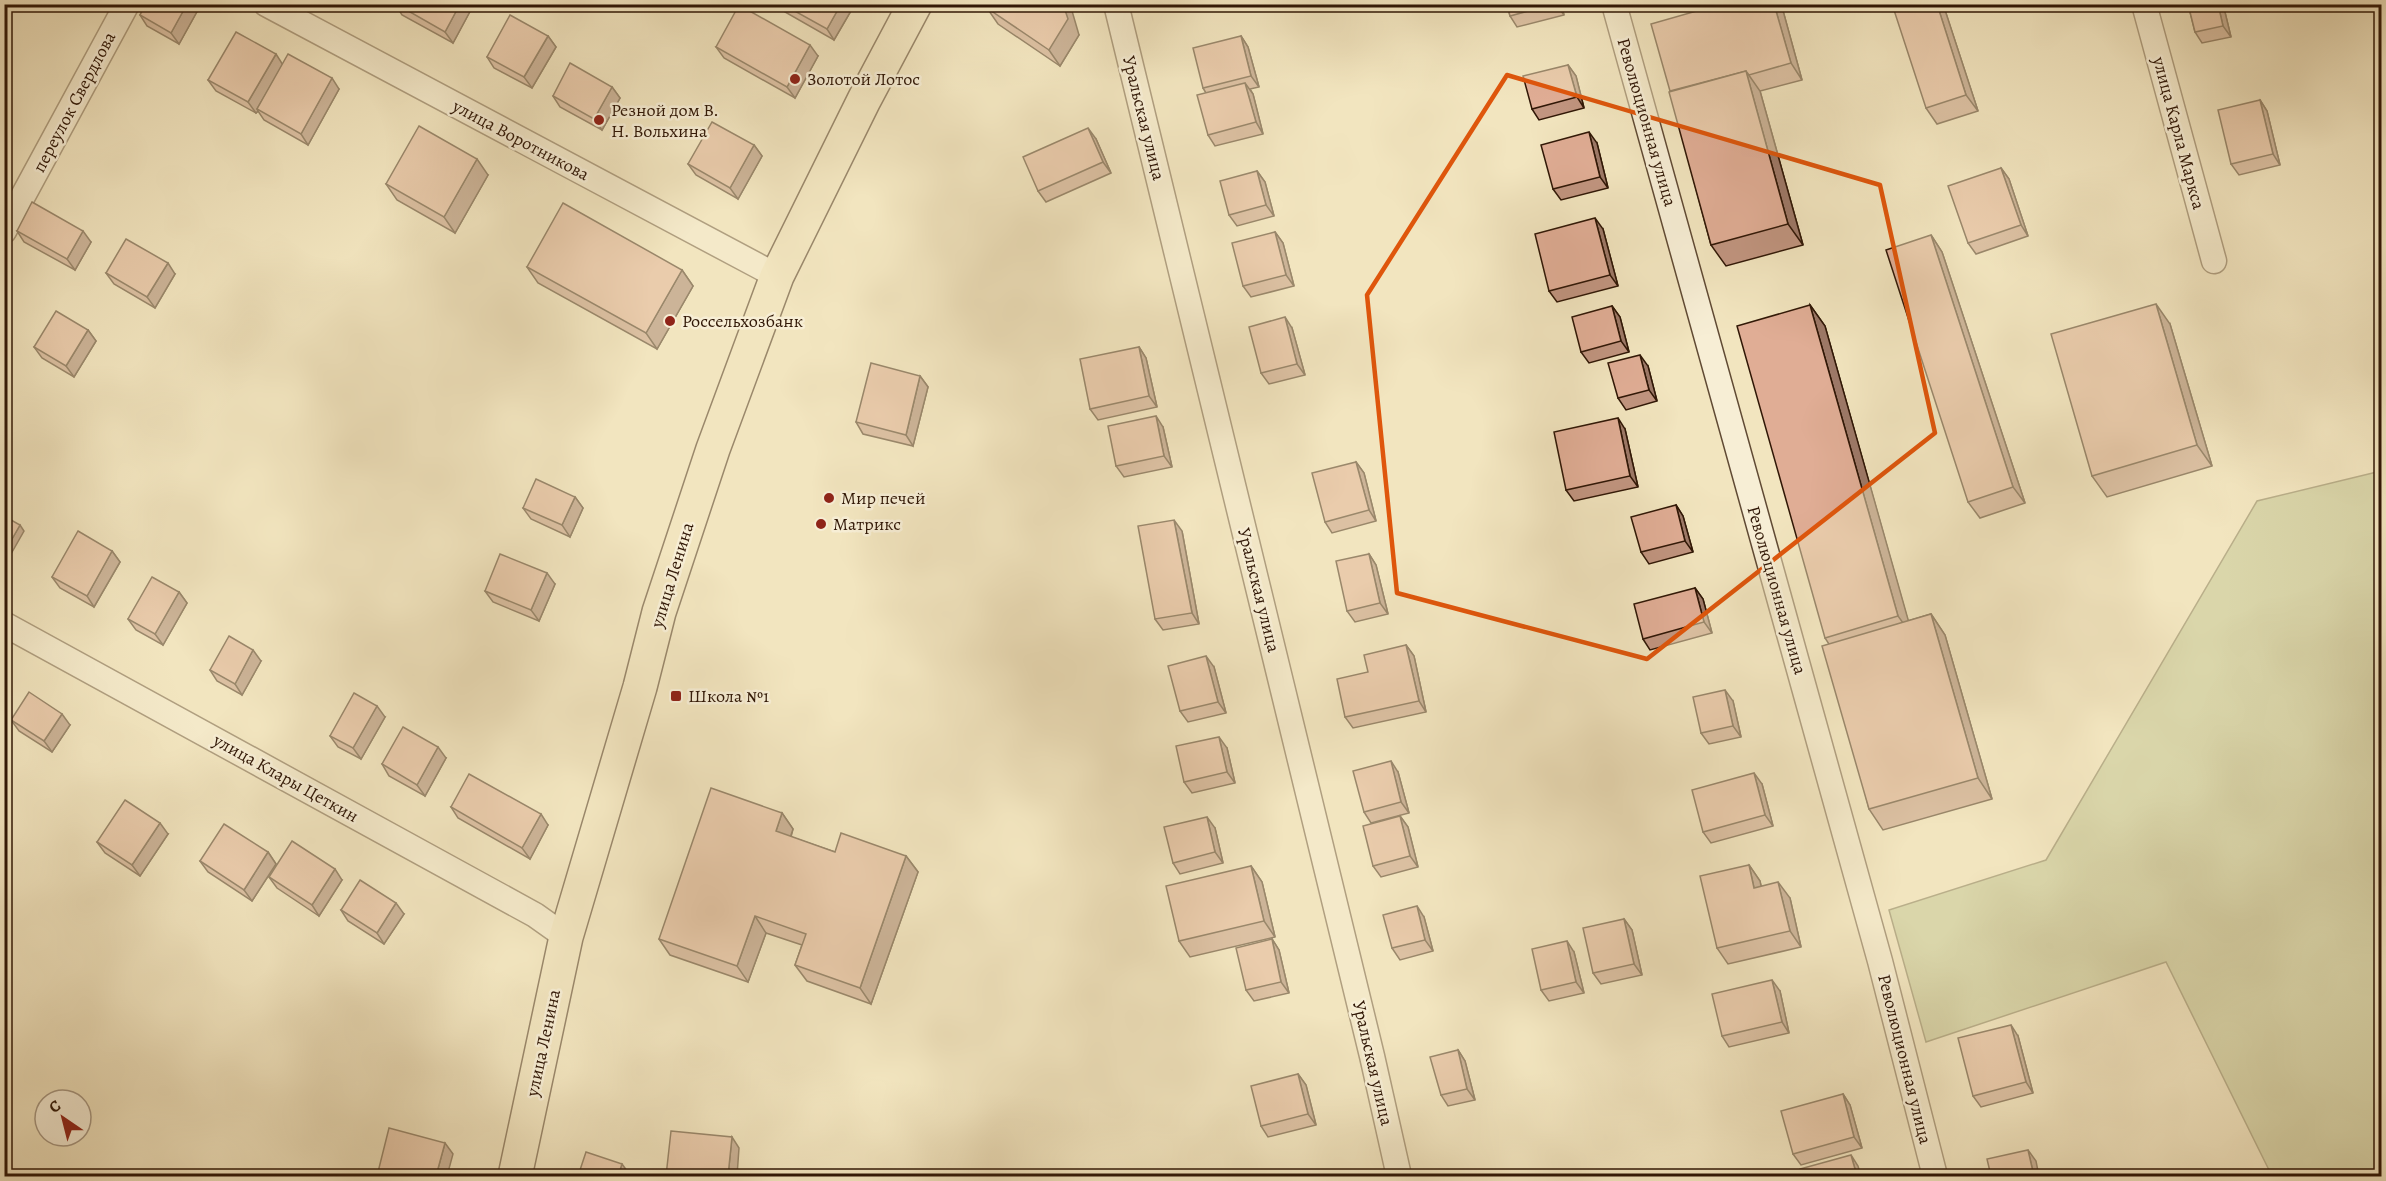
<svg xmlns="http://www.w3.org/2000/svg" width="2386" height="1181" font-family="Alegreya,serif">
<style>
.green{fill:#bcc490;stroke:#766e4b;stroke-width:1.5}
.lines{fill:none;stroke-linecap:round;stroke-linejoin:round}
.street-casing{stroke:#604a34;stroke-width:27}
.primary-casing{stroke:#301706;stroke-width:36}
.street{stroke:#f7eed5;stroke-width:24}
.primary{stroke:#f2e5bf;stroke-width:33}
.wall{fill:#c19580;stroke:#301706;stroke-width:1.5}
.shaded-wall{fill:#9d7968;stroke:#301706;stroke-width:1.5}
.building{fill:#e0ad95;stroke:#301706;stroke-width:1.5}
.marked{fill:none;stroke:#df560c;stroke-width:4.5;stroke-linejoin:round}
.poi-dot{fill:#8f2418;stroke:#f7eed5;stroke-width:2}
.labels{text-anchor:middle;stroke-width:5;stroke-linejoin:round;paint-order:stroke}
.poi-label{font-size:18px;fill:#301706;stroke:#f7eed5;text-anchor:start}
.street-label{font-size:18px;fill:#301706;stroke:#f7eed5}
</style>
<rect width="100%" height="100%" fill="#f2e5bf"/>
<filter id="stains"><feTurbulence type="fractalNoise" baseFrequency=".00333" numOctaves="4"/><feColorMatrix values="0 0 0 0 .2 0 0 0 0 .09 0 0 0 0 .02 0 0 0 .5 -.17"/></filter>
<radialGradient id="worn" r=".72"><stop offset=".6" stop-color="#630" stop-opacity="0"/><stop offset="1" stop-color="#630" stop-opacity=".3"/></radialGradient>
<polygon class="green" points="2381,471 2381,1176 2272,1176 2166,962 1926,1042 1889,910 2046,860 2257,501"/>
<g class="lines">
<g class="street-casing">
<g id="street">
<polyline points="266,4 777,276"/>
<polyline points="1116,4 1372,1056 1399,1176"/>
<polyline points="1614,4 1880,961 1935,1176"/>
<polyline points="2144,4 2214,261"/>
<polyline points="4,231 127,4"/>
<polyline points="4,624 535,915 566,937"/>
</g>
</g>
<g class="primary-casing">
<polyline id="primary" points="515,1176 566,937 640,687 659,612 713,449 777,276 864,100 915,4"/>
</g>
<use href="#street" class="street"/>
<use href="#primary" class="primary"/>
</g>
<g class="wall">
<polygon points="146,4 197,4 199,8 179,44 147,26 140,15"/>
<polygon points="395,4 474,4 453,43 402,15"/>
<polygon points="771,4 855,4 834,40"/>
<polygon points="1507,4 1561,4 1564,15 1517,27 1510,16"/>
<polygon points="1943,4 1978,111 1937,124 1926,108"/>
<polygon points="2188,4 2223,4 2231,37 2202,43 2195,32"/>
<polygon points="1782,7 1802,80 1760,91 1803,245 1726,266 1711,245 1670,91"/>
<polygon points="987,8 1079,35 1060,66 998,24"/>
<polygon points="548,36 556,47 532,88 494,68 487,57"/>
<polygon points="1241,36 1248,47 1259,87 1250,89 1253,94 1263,134 1215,146 1208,135 1206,93 1203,88"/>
<polygon points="716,47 818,56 795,98 724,58"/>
<polygon points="282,64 339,89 308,145 264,120 258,111 256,113 216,91 208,80"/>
<polygon points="1568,65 1576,76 1584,108 1539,120 1532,109"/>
<polygon points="612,87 620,98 602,130 560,107 553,96"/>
<polygon points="2260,100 2267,111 2280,165 2239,175 2231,164"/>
<polygon points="1096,139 1111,173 1046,202 1038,191"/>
<polygon points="1597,143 1608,188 1561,200 1553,189"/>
<polygon points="754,145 762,156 738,199 696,175 688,164"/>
<polygon points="2001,168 2009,179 2028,236 1976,254 1968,243"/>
<polygon points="1257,171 1265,182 1274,216 1237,226 1229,215"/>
<polygon points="488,175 455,233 397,200 386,184"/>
<polygon points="1603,229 1618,286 1557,302 1549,291"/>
<polygon points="17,231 91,242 75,270 24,242"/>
<polygon points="1275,232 1283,243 1294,286 1251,297 1243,286"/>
<polygon points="1931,235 1942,252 2025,503 1980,518 1968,502"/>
<polygon points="527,267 682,270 693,286 657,349 538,283"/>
<polygon points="106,273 175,274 155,308 114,284"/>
<polygon points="1810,305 1825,326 1908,621 1931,614 1945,635 1992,799 1883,830 1869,809 1829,644 1825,638"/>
<polygon points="1612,306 1620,317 1629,352 1589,363 1581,352"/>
<polygon points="2170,324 2212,466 2107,497 2092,476"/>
<polygon points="1292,328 1305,375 1269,384 1261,373"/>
<polygon points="88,330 96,341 74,377 42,358 34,347"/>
<polygon points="1139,347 1146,358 1157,407 1098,420 1090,409"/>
<polygon points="1648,366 1657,401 1626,410 1618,398"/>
<polygon points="920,376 928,387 913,446 863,434 856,422"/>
<polygon points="1163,427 1172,467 1124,477 1116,466"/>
<polygon points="1625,429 1638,487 1574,501 1566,490"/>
<polygon points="1356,462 1364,473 1376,521 1332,533 1325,522"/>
<polygon points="575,497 583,508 570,537 531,519 523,508"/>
<polygon points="1676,505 1683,516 1693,552 1649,564 1641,552"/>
<polygon points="1182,531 1199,624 1163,630 1155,619"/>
<polygon points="112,551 120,562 94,607 60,588 52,577"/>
<polygon points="1369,554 1376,565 1388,614 1355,622 1347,611"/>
<polygon points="555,584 539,621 493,602 485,591"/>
<polygon points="1695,588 1703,599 1712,633 1650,650 1643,639"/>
<polygon points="179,592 187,603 163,645 136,630 128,619"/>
<polygon points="1406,645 1414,656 1426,712 1353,728 1345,717 1368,672"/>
<polygon points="261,661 242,695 217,681 210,670"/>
<polygon points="1214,667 1226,713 1188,722 1180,711"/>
<polygon points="1733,701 1741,737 1709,744 1701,733"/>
<polygon points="385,717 361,759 338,747 330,736"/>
<polygon points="11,720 70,725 52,752 19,731"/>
<polygon points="1227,748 1235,783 1192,793 1184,782"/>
<polygon points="446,758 425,796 389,776 382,764"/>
<polygon points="1398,772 1409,813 1371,823 1364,812"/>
<polygon points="1762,784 1773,826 1711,843 1703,832"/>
<polygon points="451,807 548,825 530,859 458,818"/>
<polygon points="782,813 793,829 791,837 835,852 906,856 918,872 871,1004 807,981 795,965 802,945 766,933 748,982 670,955 659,939"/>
<polygon points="1400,816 1408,827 1418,867 1381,877 1373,866"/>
<polygon points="1215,828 1223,863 1180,874 1173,863"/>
<polygon points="168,834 140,876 105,853 97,842"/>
<polygon points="268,852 276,864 252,901 208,872 200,861"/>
<polygon points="1749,865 1760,881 1761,886 1790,898 1801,947 1728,964 1717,948"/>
<polygon points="1251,866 1262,882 1275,937 1190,957 1179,941"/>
<polygon points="269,877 342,880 319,916 277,888"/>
<polygon points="341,910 404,914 384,944 348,921"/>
<polygon points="1424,917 1433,951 1400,960 1392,948"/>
<polygon points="1624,919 1632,930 1642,975 1601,984 1593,973"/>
<polygon points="1272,939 1279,950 1289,993 1254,1001 1246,990"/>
<polygon points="1574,952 1584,993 1549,1001 1541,990"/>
<polygon points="1780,991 1789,1033 1729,1047 1722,1036"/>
<polygon points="2018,1036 2033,1093 1981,1107 1973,1096"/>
<polygon points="1458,1050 1465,1061 1475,1100 1448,1106 1441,1095"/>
<polygon points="1298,1074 1306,1085 1316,1125 1268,1137 1261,1126"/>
<polygon points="1843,1094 1850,1105 1862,1148 1801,1165 1793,1154"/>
</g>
<g class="shaded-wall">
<polygon points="187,4 197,4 199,8 179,44 171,33"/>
<polygon points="460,4 474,4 453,43 445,32"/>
<polygon points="841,4 855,4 834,40 827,29"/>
<polygon points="1063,4 1070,4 1079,35 1060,66 1049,50"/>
<polygon points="1556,4 1561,4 1564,15"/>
<polygon points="1774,4 1780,4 1782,7 1802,80 1791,63"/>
<polygon points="1937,4 1943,4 1978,111 1966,95"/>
<polygon points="2218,4 2223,4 2231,37 2223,26"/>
<polygon points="548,36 556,47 532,88 524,77"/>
<polygon points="1241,36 1248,47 1259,87 1251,76"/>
<polygon points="810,45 818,56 795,98 787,87"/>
<polygon points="276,54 283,65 257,109 258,111 256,113 248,102"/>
<polygon points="1568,65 1576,76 1584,108 1577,97"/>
<polygon points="1746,71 1760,91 1803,245 1788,224"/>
<polygon points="332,78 339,89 308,145 301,134"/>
<polygon points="1245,83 1253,94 1263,134 1256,122"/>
<polygon points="612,87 620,98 602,130 594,119"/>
<polygon points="2260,100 2267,111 2280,165 2273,154"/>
<polygon points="1088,128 1096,139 1111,173 1103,162"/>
<polygon points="1589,132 1597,143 1608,188 1600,177"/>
<polygon points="754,145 762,156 738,199 730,188"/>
<polygon points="477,159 488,175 455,233 444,217"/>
<polygon points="2001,168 2009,179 2028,236 2021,225"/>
<polygon points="1257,171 1265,182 1274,216 1266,205"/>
<polygon points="1595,218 1603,229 1618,286 1610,275"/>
<polygon points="83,231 91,242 75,270 67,259"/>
<polygon points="1275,232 1283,243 1294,286 1286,275"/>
<polygon points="1931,235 1942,252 2025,503 2013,487"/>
<polygon points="168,263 175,274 155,308 147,297"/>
<polygon points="682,270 693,286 657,349 646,333"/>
<polygon points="2156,304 2170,324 2212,466 2197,445"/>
<polygon points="1810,305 1825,326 1913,637 1898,616"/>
<polygon points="1612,306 1620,317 1629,352 1621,341"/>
<polygon points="1285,317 1292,328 1305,375 1297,364"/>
<polygon points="88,330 96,341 74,377 66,366"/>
<polygon points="1139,347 1146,358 1157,407 1149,396"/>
<polygon points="1640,355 1648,366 1657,401 1649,390"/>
<polygon points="920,376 928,387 913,446 906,435"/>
<polygon points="1156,416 1163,427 1172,467 1164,456"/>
<polygon points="1618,418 1625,429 1638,487 1630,476"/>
<polygon points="1356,462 1364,473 1376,521 1369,510"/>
<polygon points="575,497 583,508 570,537 562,525"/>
<polygon points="1676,505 1683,516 1693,552 1685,541"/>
<polygon points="1174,520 1182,531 1199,624 1192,613"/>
<polygon points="20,525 24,531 7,561 4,557 4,553"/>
<polygon points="112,551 120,562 94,607 87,596"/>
<polygon points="1369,554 1376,565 1388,614 1380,603"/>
<polygon points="547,573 555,584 539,621 531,610"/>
<polygon points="1695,588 1703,599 1712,633 1704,622"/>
<polygon points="179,592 187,603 163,645 155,634"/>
<polygon points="1931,614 1945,635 1992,799 1978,778"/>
<polygon points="1406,645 1414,656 1426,712 1419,701"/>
<polygon points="253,650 261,661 242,695 235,684"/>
<polygon points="1206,656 1214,667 1226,713 1218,702"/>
<polygon points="1725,690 1733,701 1741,737 1733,726"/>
<polygon points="377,706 385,717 361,759 353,748"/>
<polygon points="62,714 70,725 52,752 44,741"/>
<polygon points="1219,737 1227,748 1235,783 1227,772"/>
<polygon points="438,747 446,758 425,796 417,785"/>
<polygon points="1391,761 1398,772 1409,813 1401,802"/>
<polygon points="1754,773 1762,784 1773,826 1765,815"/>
<polygon points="782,813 793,829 787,847 776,831"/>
<polygon points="541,814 548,825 530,859 522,848"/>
<polygon points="1400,816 1408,827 1418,867 1410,856"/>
<polygon points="1207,817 1215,828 1223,863 1215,852"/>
<polygon points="160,823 168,834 140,876 132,865"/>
<polygon points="268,852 276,864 252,901 244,890"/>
<polygon points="906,856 918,872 871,1004 860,988"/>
<polygon points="1749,865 1760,881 1765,904 1754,888"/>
<polygon points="1251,866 1262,882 1275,937 1264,921"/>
<polygon points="335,869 342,880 319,916 312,905"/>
<polygon points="1778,882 1790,898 1801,947 1790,931"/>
<polygon points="396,903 404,914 384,944 377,933"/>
<polygon points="1417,906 1424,917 1433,951 1425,940"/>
<polygon points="755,916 766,933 748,982 737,966"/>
<polygon points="1624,919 1632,930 1642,975 1634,964"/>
<polygon points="1272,939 1279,950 1289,993 1281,982"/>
<polygon points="1567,941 1574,952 1584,993 1576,982"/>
<polygon points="1772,980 1780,991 1789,1033 1782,1022"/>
<polygon points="2011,1025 2018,1036 2033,1093 2026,1082"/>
<polygon points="1458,1050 1465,1061 1475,1100 1467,1089"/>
<polygon points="1298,1074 1306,1085 1316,1125 1308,1114"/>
<polygon points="1843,1094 1850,1105 1862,1148 1854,1137"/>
<polygon points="732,1137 739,1148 737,1176 728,1176"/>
<polygon points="445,1143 453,1154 447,1176 436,1176"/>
<polygon points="2028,1150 2036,1161 2039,1176 2034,1176"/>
<polygon points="1851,1155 1858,1166 1861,1176 1857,1176"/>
<polygon points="622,1164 630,1175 629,1176 618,1176"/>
</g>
<g class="building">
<polygon points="146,4 187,4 171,33 140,15"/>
<polygon points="396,4 460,4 445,32"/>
<polygon points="782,4 841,4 827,29"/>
<polygon points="989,4 1063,4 1068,19 1049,50 987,8"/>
<polygon points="1507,4 1554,4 1510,16"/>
<polygon points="1721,4 1774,4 1791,63 1749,75 1746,71 1670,91 1651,24"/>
<polygon points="1892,4 1937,4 1966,95 1926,108"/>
<polygon points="2188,4 2218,4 2223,26 2195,32"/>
<polygon points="739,5 810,45 787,87 716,47"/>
<polygon points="510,15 548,36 524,77 487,57"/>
<polygon points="236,32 276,54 248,102 208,80"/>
<polygon points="1241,36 1251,76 1203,88 1193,48"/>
<polygon points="288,54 332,78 301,134 257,109"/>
<polygon points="570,63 612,87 594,119 553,96"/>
<polygon points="1568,65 1577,97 1532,109 1523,76"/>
<polygon points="1746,71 1788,224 1711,245 1669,92"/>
<polygon points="1245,83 1256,122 1208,135 1197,95"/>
<polygon points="2260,100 2273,154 2231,164 2218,110"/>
<polygon points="712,122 754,145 730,188 688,164"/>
<polygon points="419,126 477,159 444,217 386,184"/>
<polygon points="1088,128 1103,162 1038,191 1023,157"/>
<polygon points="1589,132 1600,177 1553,189 1541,145"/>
<polygon points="2001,168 2021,225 1968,243 1948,186"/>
<polygon points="1257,171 1266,205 1229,215 1220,181"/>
<polygon points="32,202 83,231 67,259 17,231"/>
<polygon points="563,203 682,270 646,333 527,267"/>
<polygon points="1595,218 1610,275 1549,291 1535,234"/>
<polygon points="1275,232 1286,275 1243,286 1232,243"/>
<polygon points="1931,235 2013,487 1968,502 1886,250"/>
<polygon points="126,239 168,263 147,297 106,273"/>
<polygon points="2156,304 2197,445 2092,476 2051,334"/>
<polygon points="1810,305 1898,616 1825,638 1737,326"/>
<polygon points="1612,306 1621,341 1581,352 1572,317"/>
<polygon points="56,311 88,330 66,366 34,347"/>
<polygon points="1285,317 1297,364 1261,373 1249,327"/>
<polygon points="1139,347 1149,396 1090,409 1080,359"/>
<polygon points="1640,355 1649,390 1618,398 1608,363"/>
<polygon points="871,363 920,376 906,435 856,422"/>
<polygon points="1156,416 1164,456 1116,466 1108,426"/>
<polygon points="1618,418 1630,476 1566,490 1554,432"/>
<polygon points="1356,462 1369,510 1325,522 1312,473"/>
<polygon points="536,479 575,497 562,525 523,508"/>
<polygon points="1676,505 1685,541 1641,552 1631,517"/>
<polygon points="4,516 20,525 4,553"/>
<polygon points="1174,520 1192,613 1155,619 1138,526"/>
<polygon points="78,531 112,551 87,596 52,577"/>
<polygon points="500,554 547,573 531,610 485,591"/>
<polygon points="1369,554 1380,603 1347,611 1336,561"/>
<polygon points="152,577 179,592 155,634 128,619"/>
<polygon points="1695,588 1704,622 1643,639 1634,604"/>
<polygon points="1931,614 1978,778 1869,809 1822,646"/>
<polygon points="229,636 253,650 235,684 210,670"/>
<polygon points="1406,645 1419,701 1345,717 1337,679 1368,672 1364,655"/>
<polygon points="1206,656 1218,702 1180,711 1168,666"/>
<polygon points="1725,690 1733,726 1701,733 1693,697"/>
<polygon points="29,692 62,714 44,741 11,720"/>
<polygon points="354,693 377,706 353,748 330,736"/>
<polygon points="403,727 438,747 417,785 382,764"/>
<polygon points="1219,737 1227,772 1184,782 1176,746"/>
<polygon points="1391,761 1401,802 1364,812 1353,771"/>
<polygon points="1754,773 1765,815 1703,832 1692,790"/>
<polygon points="469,774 541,814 522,848 451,807"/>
<polygon points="711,788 782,813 776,831 835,852 841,833 906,856 860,988 795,965 806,934 755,916 737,966 659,939"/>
<polygon points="125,800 160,823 132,865 97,842"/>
<polygon points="1400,816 1410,856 1373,866 1363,826"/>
<polygon points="1207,817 1215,852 1173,863 1164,827"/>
<polygon points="224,824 268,852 244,890 200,861"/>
<polygon points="292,841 335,869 312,905 269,877"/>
<polygon points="1749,865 1754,888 1778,882 1790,931 1717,948 1700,876"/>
<polygon points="1251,866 1264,921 1179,941 1166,886"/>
<polygon points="360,880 396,903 377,933 341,910"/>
<polygon points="1417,906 1425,940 1392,948 1383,915"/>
<polygon points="1624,919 1634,964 1593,973 1583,928"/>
<polygon points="1272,939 1281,982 1246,990 1236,948"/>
<polygon points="1567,941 1576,982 1541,990 1532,949"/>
<polygon points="1772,980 1782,1022 1722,1036 1712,994"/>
<polygon points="2011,1025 2026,1082 1973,1096 1958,1038"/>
<polygon points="1458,1050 1467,1089 1441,1095 1430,1057"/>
<polygon points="1298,1074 1308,1114 1261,1126 1251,1086"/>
<polygon points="1843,1094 1854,1137 1793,1154 1781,1111"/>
<polygon points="389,1128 445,1143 436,1176 377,1176"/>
<polygon points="671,1131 732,1137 728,1176 666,1176"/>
<polygon points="2028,1150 2034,1176 1991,1176 1987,1159"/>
<polygon points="586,1152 622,1164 618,1176 578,1176"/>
<polygon points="1851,1155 1857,1176 1802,1176 1800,1169"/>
</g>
<path d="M0 0H2386V1181H0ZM1507,75L1880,185L1935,433L1647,659L1397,593L1367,295Z" fill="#f2e5bf" fill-opacity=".55" fill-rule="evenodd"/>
<path class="marked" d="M1507,75L1880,185L1935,433L1647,659L1397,593L1367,295Z"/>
<g class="poi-dot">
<circle cx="795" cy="79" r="6"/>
<circle cx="599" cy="120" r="6"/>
<circle cx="670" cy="321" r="6"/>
<circle cx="829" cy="498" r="6"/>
<circle cx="821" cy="524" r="6"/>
<rect x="670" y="690" width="12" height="12" rx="3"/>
</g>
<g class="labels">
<g class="poi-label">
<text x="807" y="85">Золотой Лотос</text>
<text x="611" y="116">Резной дом В.<tspan x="611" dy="21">Н. Вольхина</tspan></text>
<text x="682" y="327">Россельхозбанк</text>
<text x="841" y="504">Мир печей</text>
<text x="833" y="530">Матрикс</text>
<text x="688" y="702">Школа №1</text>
</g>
<g class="street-label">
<text transform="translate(74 102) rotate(-62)" y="6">переулок Свердлова</text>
<text transform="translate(1144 118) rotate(76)" y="6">Уральская улица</text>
<text transform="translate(1647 122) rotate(74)" y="6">Революционная улица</text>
<text transform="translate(2179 133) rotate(75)" y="6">улица Карла Маркса</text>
<text transform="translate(521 140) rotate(28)" y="6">улица Воротникова</text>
<text transform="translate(672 575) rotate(-73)" y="6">улица Ленина</text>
<text transform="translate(1259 590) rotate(76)" y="6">Уральская улица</text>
<text transform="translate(1777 590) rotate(74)" y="6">Революционная улица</text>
<text transform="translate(286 778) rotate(29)" y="6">улица Клары Цеткин</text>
<text transform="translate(543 1043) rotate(-78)" y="6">улица Ленина</text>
<text transform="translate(1905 1059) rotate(76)" y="6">Революционная улица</text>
<text transform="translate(1373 1063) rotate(77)" y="6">Уральская улица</text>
</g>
</g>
<rect width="2386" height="1181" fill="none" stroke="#f2e5bf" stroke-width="24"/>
<rect x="6" y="6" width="2374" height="1169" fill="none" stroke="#301706" stroke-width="3"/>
<rect x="12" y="12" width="2362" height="1157" fill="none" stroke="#301706" stroke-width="1.5"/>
<g transform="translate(63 1118) rotate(325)"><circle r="28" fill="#f7eed5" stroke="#a79882" stroke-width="1.5"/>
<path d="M0-4.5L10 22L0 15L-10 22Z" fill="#8f2418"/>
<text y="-9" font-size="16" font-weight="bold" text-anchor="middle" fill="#301706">С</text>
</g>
<rect width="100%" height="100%" filter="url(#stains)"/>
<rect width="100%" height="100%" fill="url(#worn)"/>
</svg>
